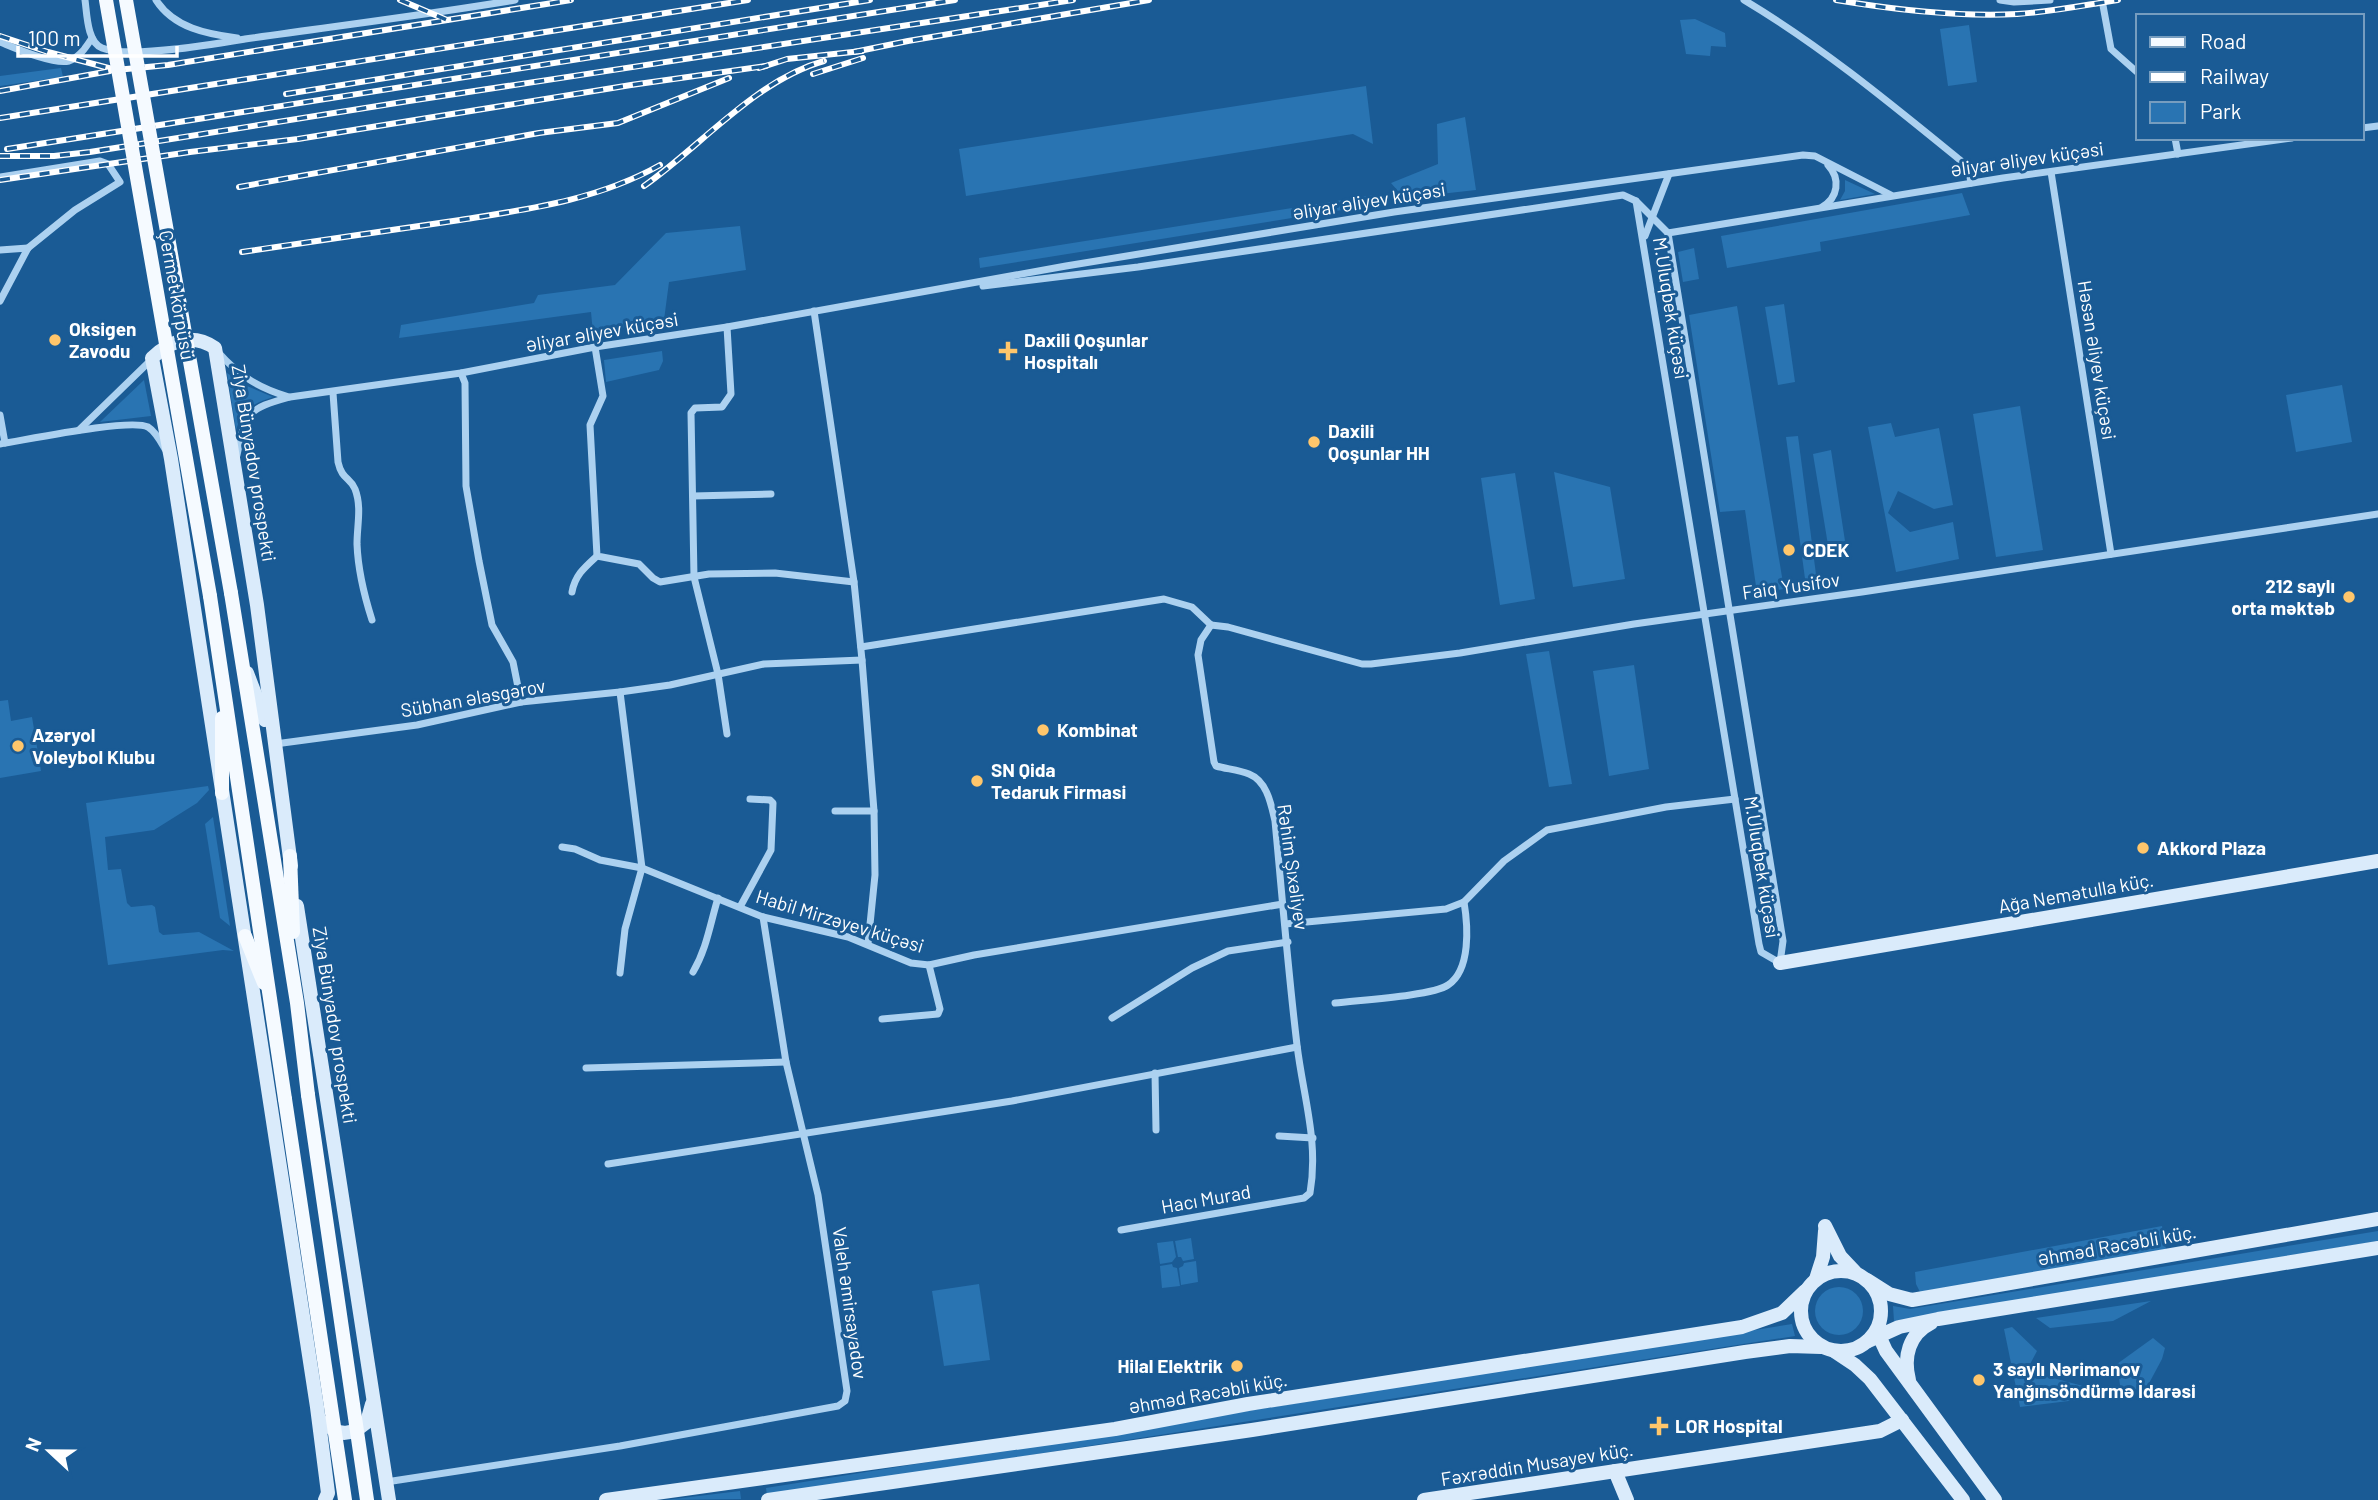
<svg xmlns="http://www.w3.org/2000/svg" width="2378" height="1500" font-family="Barlow,sans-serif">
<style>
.green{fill:#2974b2}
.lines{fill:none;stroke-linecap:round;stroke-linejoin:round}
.street{stroke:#acd1f0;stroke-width:7}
.secondary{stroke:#daebfb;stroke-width:14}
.primary{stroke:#f5faff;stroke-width:14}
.rail-casing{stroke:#fff;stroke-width:6}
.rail{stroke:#1a5b95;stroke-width:3.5;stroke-dasharray:10;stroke-linecap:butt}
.primary-bridge{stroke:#f5faff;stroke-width:14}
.poi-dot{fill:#ffc66b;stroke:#1a5b95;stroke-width:2.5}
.labels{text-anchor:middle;stroke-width:6;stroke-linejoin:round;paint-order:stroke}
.street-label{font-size:19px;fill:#fff;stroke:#1a5b95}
.poi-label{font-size:19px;font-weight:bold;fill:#fff;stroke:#1a5b95;text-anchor:start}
</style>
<rect width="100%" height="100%" fill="#1a5b95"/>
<g class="green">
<polygon points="1695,19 1725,33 1726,47 1711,46 1710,56 1686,54 1680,20"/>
<polygon points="1969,25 1977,82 1948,86 1940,29"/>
<polygon points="61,68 63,77 0,86 0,76"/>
<polygon points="1366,86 1373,144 1353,134 966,196 959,149"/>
<polygon points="1465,117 1476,190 1404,198 1391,183 1438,164 1437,124"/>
<polygon points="1845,180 1875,194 1840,200 1845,191"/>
<polygon points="1962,193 1970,215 1820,242 1821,251 1727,268 1721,236"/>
<polygon points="1374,195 1379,199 1380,204 980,268 979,258"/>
<polygon points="740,226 746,270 669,282 664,320 593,333 591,312 399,338 401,325 534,303 538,295 615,285 666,233"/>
<polygon points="1694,248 1699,279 1683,282 1678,252"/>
<polygon points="1784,304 1795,382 1778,385 1765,307"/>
<polygon points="1737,306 1784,589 1757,593 1745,510 1720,512 1689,315"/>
<polygon points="662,351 663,361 659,370 606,382 604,360"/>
<path d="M227,373L247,386L273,397C252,404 243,409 236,430Z"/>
<polygon points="144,380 151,416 100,422"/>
<polygon points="2342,385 2352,442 2296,452 2286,395"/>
<polygon points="2020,406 2043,550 1996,557 1973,414"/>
<polygon points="1891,423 1895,437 1939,428 1953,505 1934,509 1898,491 1888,513 1910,532 1953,522 1959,559 1896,572 1868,427"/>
<polygon points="1798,436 1817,582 1806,586 1786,437"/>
<polygon points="1831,450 1845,541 1828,545 1813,454"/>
<polygon points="1554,472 1610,487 1625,579 1573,587"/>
<polygon points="1515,473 1535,599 1500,605 1481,478"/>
<polygon points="1549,651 1572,784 1549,787 1526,654"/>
<polygon points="1634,665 1649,769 1609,776 1593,671"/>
<polygon points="8,700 11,721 32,717 41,771 0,778 0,701"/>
<polygon points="208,786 209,790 197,803 154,830 105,837 108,870 121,869 127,903 131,907 152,905 155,907 159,932 163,935 199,932 234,951 223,950 108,965 86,803"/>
<polygon points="213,817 230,926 220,918 205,824"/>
<polygon points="2162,1226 2166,1250 1920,1292 1916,1284 1915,1272"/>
<polygon points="2378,1231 2378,1241 1894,1321 1893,1306 1910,1309"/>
<polygon points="1191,1238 1194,1259 1183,1261 1181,1257 1178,1257 1175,1241"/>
<polygon points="1173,1241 1176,1257 1172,1262 1160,1264 1157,1243"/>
<polygon points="1196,1261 1198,1282 1181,1285 1179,1268 1183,1266 1184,1263"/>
<polygon points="1172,1264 1173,1267 1177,1268 1180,1286 1162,1288 1160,1266"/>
<polygon points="979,1284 990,1360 944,1366 932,1291"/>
<circle cx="1839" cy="1311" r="24"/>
<polygon points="2151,1301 2113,1321 2050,1328 2036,1318"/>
<polygon points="1792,1324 1795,1336 767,1496 766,1488"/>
<polygon points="2012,1327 2037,1351 2029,1366 2038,1374 2083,1386 2085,1399 2020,1407 2004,1329"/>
<polygon points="2153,1338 2165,1348 2162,1359 2147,1387 2121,1392 2117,1364"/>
<polygon points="740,1491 741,1499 665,1500"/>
</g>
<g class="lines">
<g class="street">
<path d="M85,0C87,14 87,42 102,48C128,59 215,44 245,39C335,26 426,15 515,0"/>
<path d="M156,0C174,28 207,34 237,38"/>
<path d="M1744,0C1821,46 1890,103 1960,160L1969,171L1971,183"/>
<polyline points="2000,0 2014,2 2050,0"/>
<polyline points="2102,0 2111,49 2138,73"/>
<path d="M0,42C15,48 53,65 69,61C80,57 86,47 92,38"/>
<polyline points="2362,128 2378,126"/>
<polyline points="2175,138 2178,154"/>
<polyline points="2051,172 2111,554"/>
<polyline points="0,177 100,161 108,164 120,182 75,210 28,248 0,301"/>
<polyline points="1636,201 1759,944 1761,952 1780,963 1783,941 1668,233"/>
<path d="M1822,207C1838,198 1841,179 1828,165"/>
<polyline points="1668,233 2003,178 2292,138"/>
<polyline points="1645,236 1669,174"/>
<polyline points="0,250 28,248"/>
<polyline points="983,286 1138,267 1623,195 1636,201 1668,233"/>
<polyline points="814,311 854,582 862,660 874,811 875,875 868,944"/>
<polyline points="595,347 603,396 590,425 597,556 639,564 653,578 660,582 709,574 775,573 854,582"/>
<path d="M218,352C239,376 259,388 289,397"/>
<polyline points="461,373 465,383 466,486 479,561 492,625 513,662 521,702"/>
<path d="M333,393L338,462C342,480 350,477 355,489C362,507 357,525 357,544C358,570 364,595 372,620"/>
<polyline points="0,415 5,443"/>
<polyline points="79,430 151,360"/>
<path d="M0,444C26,440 130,418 148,427C156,432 161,442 165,449"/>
<path d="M237,455C246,412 247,409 290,397L461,373L595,347L727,327L1066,266L1394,212L1803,155L1815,156L1891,195"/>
<polyline points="693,496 771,494"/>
<path d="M572,592C575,575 585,567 597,556"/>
<polyline points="1211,625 1228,627 1362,664 1371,664 1460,653 1634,624 1862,592 2378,514"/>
<polyline points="861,647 1164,599 1192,607 1211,625"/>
<polyline points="727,734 718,674 694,577 691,413 695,408 722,407 731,394 727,327"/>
<polyline points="275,744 417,725 521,702 620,692 670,685 764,664 862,660"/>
<polyline points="835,811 874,811"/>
<polyline points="562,847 575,849 600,860 642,868 763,917 848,937 911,963 929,965 974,955 1283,904"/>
<polyline points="740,907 771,850 773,803 770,800 750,799"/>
<polyline points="1285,924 1446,909 1464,902 1504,861 1547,830 1666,807 1735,799"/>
<path d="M693,972C707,948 710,924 718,898"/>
<polyline points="620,973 625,929 642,868 620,692"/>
<path d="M1335,1003C1358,1000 1432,996 1448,985C1471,970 1468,926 1464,902"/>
<polyline points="1112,1018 1192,968 1228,951 1288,942"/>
<polyline points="882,1019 938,1014 940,1009 929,965"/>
<polyline points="586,1068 786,1062"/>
<polyline points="1155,1073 1156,1130"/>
<polyline points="1279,1136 1313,1138"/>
<polyline points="608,1164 1012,1101 1297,1047"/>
<path d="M1121,1230L1304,1198L1310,1193C1319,1141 1303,1096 1297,1045C1288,970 1282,895 1275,821C1271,804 1267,781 1249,774C1239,770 1227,769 1216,766L1214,762L1198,655L1201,640L1211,625"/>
<polyline points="386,1482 620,1446 838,1406 845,1401 847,1391 818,1195 786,1062 763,917"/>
</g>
<g class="secondary">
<polyline points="247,673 265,720"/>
<path d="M291,866L257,605L215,348C193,333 171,340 152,358L171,459L317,1407L328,1493L325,1500"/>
<polyline points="297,906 389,1500"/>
<polyline points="1780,963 2378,861"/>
<polyline points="1825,1226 1840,1256 1857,1274"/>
<circle cx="1841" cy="1311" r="40"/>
<polyline points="1816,1279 1823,1257 1825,1231"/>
<polyline points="1867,1280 1889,1294 1912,1300 2378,1219"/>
<polyline points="1880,1328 1880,1338 1886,1351 1995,1500"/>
<polyline points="1868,1341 1899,1327 1938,1319 2378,1248"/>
<polyline points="1834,1351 1855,1365 1870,1379 1963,1500"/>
<path d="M1909,1380C1903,1357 1909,1334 1931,1323"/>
<path d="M326,1423C339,1438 353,1434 367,1422L372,1404"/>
<polyline points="1615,1471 1627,1500"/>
<polyline points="606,1500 1115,1429 1248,1404 1742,1327 1782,1313 1805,1291"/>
<polyline points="768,1500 1252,1430 1745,1352 1790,1346 1821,1347"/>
<polyline points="1424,1500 1880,1431 1902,1420"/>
</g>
<g class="primary">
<polyline points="231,593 297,1003 308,1095"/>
<polyline points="210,596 285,1099"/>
<polyline points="222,718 222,793"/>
<polyline points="290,856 293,932"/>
<polyline points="245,936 264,983"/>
</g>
<g class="rail-casing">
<g id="rail">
<polyline points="400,0 447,20"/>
<path d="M1836,0C1896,10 1957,17 2017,14C2051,12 2085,5 2118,0"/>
<polyline points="0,36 48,52 116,70 168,65 571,0"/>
<polyline points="854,52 908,41 1149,0"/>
<polyline points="759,68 787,59 862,51"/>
<polyline points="813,74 863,58"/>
<polyline points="0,91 110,71"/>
<polyline points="286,94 870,0"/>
<polyline points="0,118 748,0"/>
<polyline points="7,149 955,0"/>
<polyline points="0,156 54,156 90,152 409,101 1073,0"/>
<polyline points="0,180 190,152 298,139 631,85 766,66"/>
<path d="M644,186C701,146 756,80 824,61"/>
<polyline points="239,187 539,133 618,123 729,78"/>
<path d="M242,252C315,241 387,231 460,220C529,209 598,200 660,165"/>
</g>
</g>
<use href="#rail" class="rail"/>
<g class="primary-bridge">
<polyline points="106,0 210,596"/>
<polyline points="126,0 231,593"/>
<polyline points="308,1095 367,1500"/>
<polyline points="285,1099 345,1500"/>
</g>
</g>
<g class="poi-dot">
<circle cx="55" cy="340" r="7"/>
<path d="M1004.5 340.5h7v7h7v7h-7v7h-7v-7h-7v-7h7z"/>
<circle cx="1314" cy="442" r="7"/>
<circle cx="1789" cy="550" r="7"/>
<circle cx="2349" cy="597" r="7"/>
<circle cx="1043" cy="730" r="7"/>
<circle cx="18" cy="746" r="7"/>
<circle cx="977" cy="781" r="7"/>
<circle cx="2143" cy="848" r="7"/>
<circle cx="1237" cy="1366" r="7"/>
<circle cx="1979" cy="1380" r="7"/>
<path d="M1655.5 1415.5h7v7h7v7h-7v7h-7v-7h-7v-7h7z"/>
</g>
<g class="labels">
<g class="street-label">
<text transform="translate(2027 159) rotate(-8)" y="7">Əliyar Əliyev küçəsi</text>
<text transform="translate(1369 201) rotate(-9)" y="7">Əliyar Əliyev küçəsi</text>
<text transform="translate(177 295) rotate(80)" y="7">Çermet körpüsü</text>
<text transform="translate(1671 308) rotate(81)" y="7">M.Uluqbek küçəsi</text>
<text transform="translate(602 332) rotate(-10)" y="7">Əliyar Əliyev küçəsi</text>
<text transform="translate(2097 360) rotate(81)" y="7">Həsən Əliyev küçəsi</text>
<text transform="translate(254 463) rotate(81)" y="7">Ziya Bünyadov prospekti</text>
<text transform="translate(1791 586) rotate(-8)" y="7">Faiq Yusifov</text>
<text transform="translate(473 698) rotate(-10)" y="7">Sübhan Ələsgərov</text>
<text transform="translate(1293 867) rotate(82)" y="7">Rəhim Şıxəliyev</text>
<text transform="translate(1762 867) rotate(81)" y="7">M.Uluqbek küçəsi</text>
<text transform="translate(2076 893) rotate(-10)" y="7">Ağa Nemətulla küç.</text>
<text transform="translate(840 921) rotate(17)" y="7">Habil Mirzəyev küçəsi</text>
<text transform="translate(335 1025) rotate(81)" y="7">Ziya Bünyadov prospekti</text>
<text transform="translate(1206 1199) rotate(-10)" y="7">Hacı Murad</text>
<text transform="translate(2117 1245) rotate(-10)" y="7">Əhməd Rəcəbli küç.</text>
<text transform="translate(850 1303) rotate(82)" y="7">Valeh Əmirsayadov</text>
<text transform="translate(1208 1393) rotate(-10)" y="7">Əhməd Rəcəbli küç.</text>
<text transform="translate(1537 1464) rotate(-9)" y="7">Fəxrəddin Musayev küç.</text>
</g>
<g class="poi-label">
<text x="69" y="336">Oksigen<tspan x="69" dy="22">Zavodu</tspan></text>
<text x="1024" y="347">Daxili Qoşunlar<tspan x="1024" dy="22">Hospitalı</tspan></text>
<text x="1328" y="438">Daxili<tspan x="1328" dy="22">Qoşunlar HH</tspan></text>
<text x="1803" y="557">CDEK</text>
<text x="2335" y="593" text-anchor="end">212 saylı<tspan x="2335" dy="22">orta məktəb</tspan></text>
<text x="1057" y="737">Kombinat</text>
<text x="32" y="742">Azəryol<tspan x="32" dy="22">Voleybol Klubu</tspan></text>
<text x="991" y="777">SN Qida<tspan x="991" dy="22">Tedaruk Firmasi</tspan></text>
<text x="2157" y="855">Akkord Plaza</text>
<text x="1223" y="1373" text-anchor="end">Hilal Elektrik</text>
<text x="1993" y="1376">3 saylı Nərimanov<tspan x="1993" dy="22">Yanğınsöndürmə İdarəsi</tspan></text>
<text x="1675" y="1433">LOR Hospital</text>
</g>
</g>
<rect x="2136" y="14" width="228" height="126" fill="#1a5b95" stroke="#769dbf" stroke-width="2"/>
<rect x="2150" y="37" width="35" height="10" fill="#f5faff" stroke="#769dbf" stroke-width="2"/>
<text x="2200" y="49" font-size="21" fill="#ffffff">Road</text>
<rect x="2150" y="72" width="35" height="10" fill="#ffffff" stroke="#769dbf" stroke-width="2"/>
<text x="2200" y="84" font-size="21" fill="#ffffff">Railway</text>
<rect x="2150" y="102" width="35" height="21" fill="#2974b2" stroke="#769dbf" stroke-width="2"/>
<text x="2200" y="119" font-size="21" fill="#ffffff">Park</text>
<g transform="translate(49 1451) rotate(292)" stroke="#1a5b95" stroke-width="5" paint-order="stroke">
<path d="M0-5L12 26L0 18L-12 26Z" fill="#ffffff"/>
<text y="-10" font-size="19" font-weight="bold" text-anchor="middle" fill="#ffffff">N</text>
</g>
<path d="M18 46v10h159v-10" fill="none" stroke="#ffffff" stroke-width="3.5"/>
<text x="28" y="46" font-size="21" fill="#ffffff" stroke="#1a5b95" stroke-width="5" paint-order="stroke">100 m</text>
</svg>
